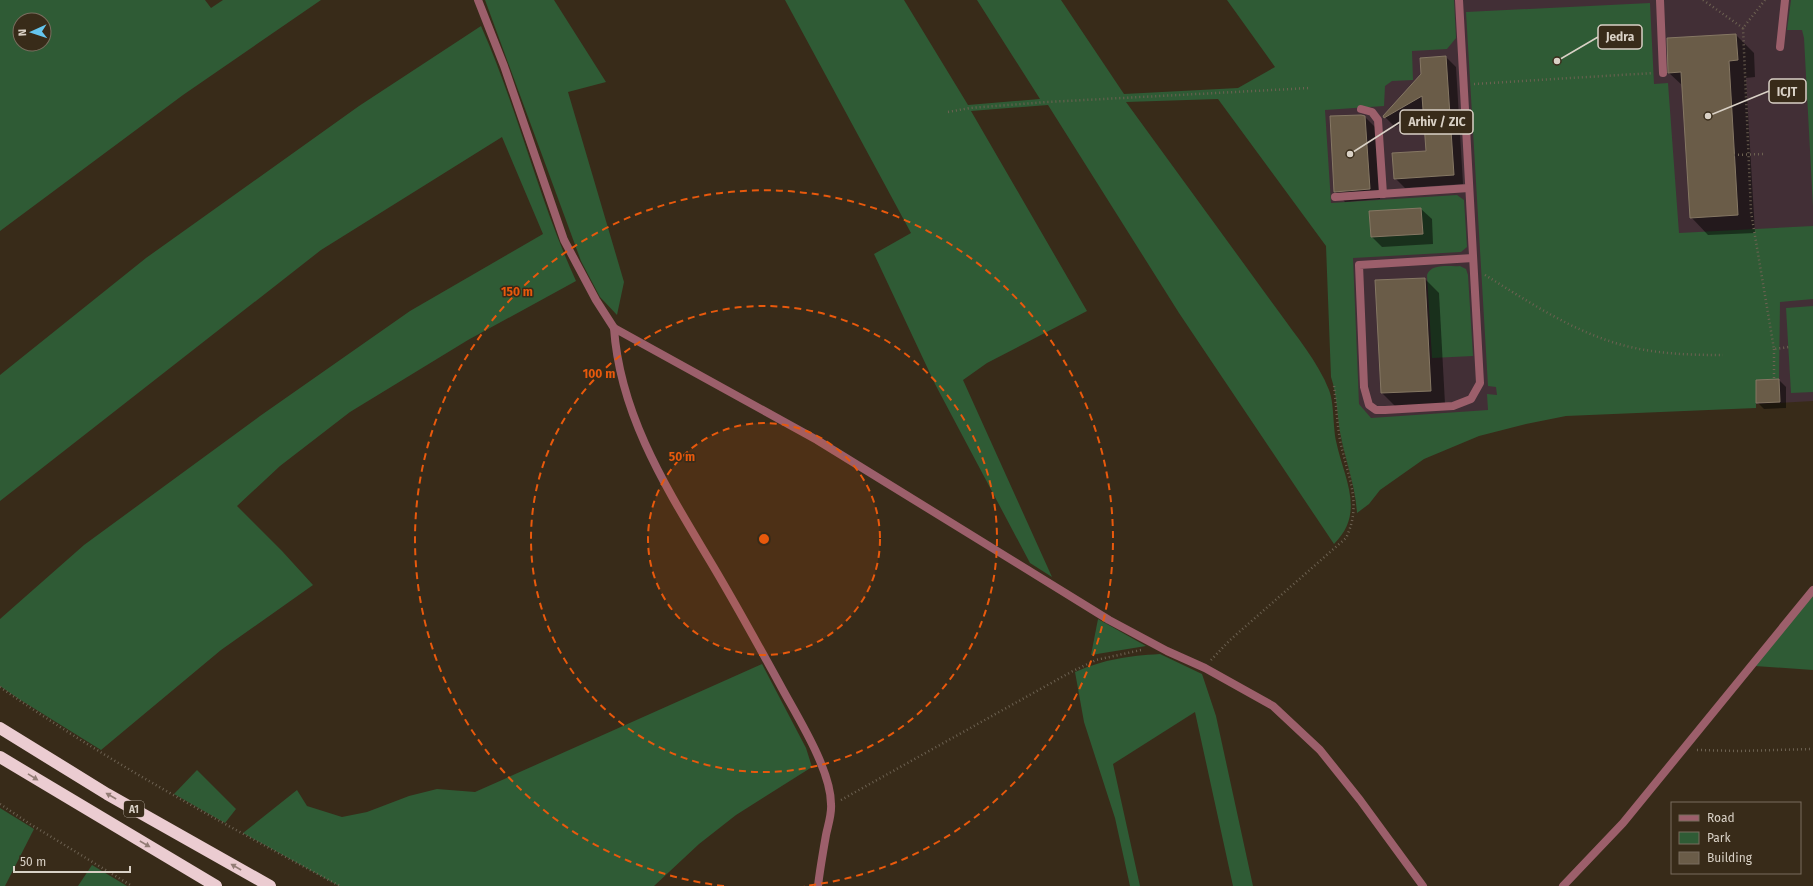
<svg xmlns="http://www.w3.org/2000/svg" width="1813" height="886" font-family="'Fira Sans',sans-serif">
<style>
.industrial{fill:#422f36}
.green{fill:#2f5b35;fill-rule:evenodd}
.shadow{fill:#0007}
.building{fill:#6a5c48;stroke:#857763}
.lines{fill:none;stroke-linecap:round;stroke-linejoin:round}
.path{stroke:#6d6252;stroke-width:2.5;stroke-dasharray:1 3;stroke-linecap:butt}
.service{stroke:#9c5f6b;stroke-width:8}
.minor{stroke:#9c5f6b;stroke-width:8}
.motorway{stroke:#ebccd1;stroke-width:12}
.oneway{fill:#927c75}
.ring{fill:none;stroke:#e8590c;stroke-width:2;stroke-dasharray:7 5}
.labels{text-anchor:middle;stroke-width:3;stroke-linejoin:round;paint-order:stroke}
.shield{fill:#382b19;stroke:#a99f92;stroke-width:1}
.shield-label{font-size:10px;font-weight:bold;fill:#d9d1c6}
.centre{fill:#e8590c;stroke:#382b19;stroke-width:2}
.ring-label{font-size:12px;text-anchor:middle;font-weight:bold;fill:#e8590c;stroke:#382b19;stroke-width:3;stroke-linejoin:round;paint-order:stroke}
.leader{fill:none;stroke:#d9d1c6;stroke-width:1.5}
.callout-dot{fill:#d9d1c6;stroke:#382b19;stroke-width:1.5}
.callout{fill:#382b19;stroke:#d9d1c6;stroke-width:1.5}
.callout-label{font-size:12px;text-anchor:middle;font-weight:bold;fill:#d9d1c6}
</style>
<rect width="100%" height="100%" fill="#382b19"/>
<polygon class="industrial" points="1315,0 1813,0 1813,401 1341,427"/>
<g class="green">
<path d="M0,0H205L211,8L223,0H321L183,95L0,231ZM20,20H44V44H20Z"/>
<polygon points="485,0 554,0 606,82 568,92 624,282 617,315 600,297 581,261"/>
<path d="M785,0H904L968,105L1040,99L977,0H1061L1124,94L1238,88L1275,67L1227,0H1454L1456,38L1447,49L1412,51L1413,80L1392,81L1385,86L1384,106L1325,110L1331,203L1457,195L1464,200L1467,247L1461,252L1353,258L1359,404L1371,418L1488,410L1487,394L1497,395L1496,387L1488,386L1466,12L1650,3L1654,84L1668,83L1679,233L1813,226V299L1780,302L1779,379L1756,380V408L1566,416L1526,424L1479,436L1424,459L1380,490L1369,504L1357,513C1355,483 1345,460 1340,432C1337,413 1337,395 1331,377L1326,246L1218,99L1126,102L1279,312C1296,336 1318,362 1329,390C1334,402 1333,426 1336,441C1344,479 1366,512 1334,544L1179,313L1048,105L971,111L1087,311L987,363L963,380L1052,577L1030,563L935,384L874,254L911,233Z"/>
<polygon points="1791,0 1813,0 1813,207 1804,38 1802,30 1787,30"/>
<path d="M481,26C518,109 538,198 576,281L468,340L350,412L280,466L237,506L282,551L313,585L221,650L101,750L19,699L0,686V619L84,545L260,416L410,311L543,234L502,137L321,250L0,501V375L146,258L359,106Z"/>
<path d="M1460,266L1466,269L1468,275L1473,356L1432,358L1427,275C1431,263 1450,267 1460,266Z"/>
<polygon points="1813,306 1813,392 1791,393 1786,308"/>
<polygon points="1813,594 1813,670 1755,666"/>
<polygon points="1098,619 1146,646 1091,655"/>
<path d="M1160,654L1202,674L1216,716L1253,886H1233L1195,712L1113,764L1140,886H1130L1115,818L1084,722L1075,672C1106,659 1127,656 1160,654Z"/>
<polygon points="762,664 806,748 812,767 736,815 699,844 654,886 339,886 243,833 297,790 307,806 342,817 367,812 409,796 437,789 475,792"/>
<polygon points="197,770 236,809 225,823 174,794"/>
<polygon points="0,808 34,829 5,886 0,886"/>
<polygon points="92,865 127,886 78,886"/>
</g>
<g class="shadow">
<polygon points="1736,35 1754,53 1755,77 1746,78 1755,233 1708,235 1691,217 1683,86 1669,73"/>
<polygon points="1446,57 1456,67 1463,184 1405,188 1395,178 1427,152 1424,111 1395,127 1384,116 1422,74"/>
<polygon points="1365,117 1375,127 1380,199 1345,202 1335,191"/>
<polygon points="1421,209 1432,219 1433,244 1382,247 1372,237"/>
<polygon points="1425,279 1439,293 1445,404 1396,407 1382,393 1376,281"/>
<polygon points="1779,380 1786,387 1786,408 1764,409 1757,402"/>
</g>
<g class="building">
<polygon points="1736,34 1738,60 1729,61 1738,215 1690,218 1681,72 1668,73 1667,38"/>
<polygon points="1446,56 1454,175 1394,179 1392,153 1426,151 1422,96 1384,118 1383,116 1421,74 1420,58"/>
<polygon points="1361,115 1365,116 1370,189 1334,192 1330,116"/>
<polygon points="1421,208 1423,234 1371,237 1369,211"/>
<polygon points="1425,278 1431,391 1381,393 1375,280"/>
<polygon points="1779,379 1780,402 1756,403 1756,380"/>
</g>
<g class="lines">
<g class="path">
<polyline points="1703,0 1743,28"/>
<polyline points="1765,0 1743,28 1751,212 1774,349 1789,347"/>
<polyline points="1474,84 1653,73"/>
<polyline points="948,112 970,108 1047,102 1310,88"/>
<polyline points="1734,155 1765,154"/>
<path d="M1485,275C1529,302 1575,333 1626,346C1658,354 1690,355 1723,355"/>
<polyline points="1774,349 1774,379"/>
<path d="M1211,660L1230,640L1346,538C1363,503 1347,475 1340,440C1337,422 1336,403 1334,385"/>
<path d="M0,687C108,762 224,824 340,886"/>
<polyline points="1697,750 1739,751 1813,749"/>
<polyline points="841,800 1071,672 1096,660 1141,650"/>
<polyline points="0,804 30,824 132,886"/>
</g>
<g class="service">
<polyline points="1459,0 1480,383 1471,399 1453,406 1385,410 1376,410 1369,405 1364,387 1359,265 1473,258"/>
<polyline points="1660,0 1663,73"/>
<polyline points="1780,47 1785,0"/>
<polyline points="1361,109 1372,112 1378,120 1383,194"/>
<polyline points="1335,197 1469,188"/>
</g>
<g class="minor">
<polyline points="478,0 504,66 564,240 596,300 614,328 817,440 1109,620 1167,651 1205,668 1273,706 1320,750 1360,800 1423,886"/>
<path d="M614,328C620,417 669,492 713,566C738,608 761,650 784,692C800,721 831,771 831,804C832,814 828,825 826,835C823,852 820,869 818,886"/>
<polyline points="1563,886 1623,823 1813,590"/>
</g>
<g class="motorway">
<polyline points="0,728 107,794 270,886"/>
<polyline points="0,757 216,886"/>
</g>
</g>
<defs><path id="oneway-solid" d="M-6-.8H1V-3.2L6.5 0L1 3.2V.8H-6Z"/></defs>
<g class="oneway">
<use href="#oneway-solid" transform="translate(33 777) rotate(32)"/>
<use href="#oneway-solid" transform="translate(111 796) rotate(-150)"/>
<use href="#oneway-solid" transform="translate(145 844) rotate(30)"/>
<use href="#oneway-solid" transform="translate(236 867) rotate(-150)"/>
</g>
<circle cx="764" cy="539" r="116" fill="#e8590c" fill-opacity=".12"/>
<g class="ring">
<circle cx="764" cy="539" r="116"/>
<circle cx="764" cy="539" r="233"/>
<path d="M724 886A349 349 0 1 1 804 886"/>
</g>
<g class="labels">
<rect class="shield" x="124" y="801" width="20" height="16" rx="3"/>
<g class="shield-label">
<text x="134" y="813">A1</text>
</g>
</g>
<circle cx="764" cy="539" r="6" class="centre"/>
<g class="ring-label">
<text x="517" y="296">150 m</text>
<text x="599" y="378">100 m</text>
<text x="682" y="461">50 m</text>
</g>
<path class="leader" d="M1557 61L1598 37M1708 116L1769 91M1350 154L1400 122"/>
<g class="callout-dot">
<circle cx="1557" cy="61" r="4"/>
<circle cx="1708" cy="116" r="4"/>
<circle cx="1350" cy="154" r="4"/>
</g>
<g class="callout">
<rect x="1598" y="25" width="44" height="24" rx="4"/>
<rect x="1769" y="79" width="37" height="24" rx="4"/>
<rect x="1400" y="110" width="73" height="24" rx="4"/>
</g>
<g class="callout-label">
<text x="1620" y="41">Jedra</text>
<text x="1787" y="96">ICJT</text>
<text x="1437" y="126">Arhiv / ZIC</text>
</g>
<rect x="1671" y="802" width="130" height="72" fill="#382b19" stroke="#786d5e"/>
<rect x="1679" y="815" width="20" height="6" fill="#9c5f6b" stroke="#786d5e"/>
<text x="1707" y="822" font-size="12" fill="#d9d1c6">Road</text>
<rect x="1679" y="832" width="20" height="12" fill="#2f5b35" stroke="#786d5e"/>
<text x="1707" y="842" font-size="12" fill="#d9d1c6">Park</text>
<rect x="1679" y="852" width="20" height="12" fill="#6a5c48" stroke="#786d5e"/>
<text x="1707" y="862" font-size="12" fill="#d9d1c6">Building</text>
<g transform="translate(32 32) rotate(267)"><circle r="19" fill="#382b19" stroke="#786d5e"/>
<path d="M0-3L7 15L0 10L-7 15Z" fill="#65c5ee"/>
<text y="-6" font-size="11" font-weight="bold" text-anchor="middle" fill="#d9d1c6">N</text>
</g>
<path d="M14 866v6h116v-6" fill="none" stroke="#d9d1c6" stroke-width="2"/>
<text x="20" y="866" font-size="12" fill="#d9d1c6" stroke="#382b19" stroke-width="3" paint-order="stroke">50 m</text>
</svg>
